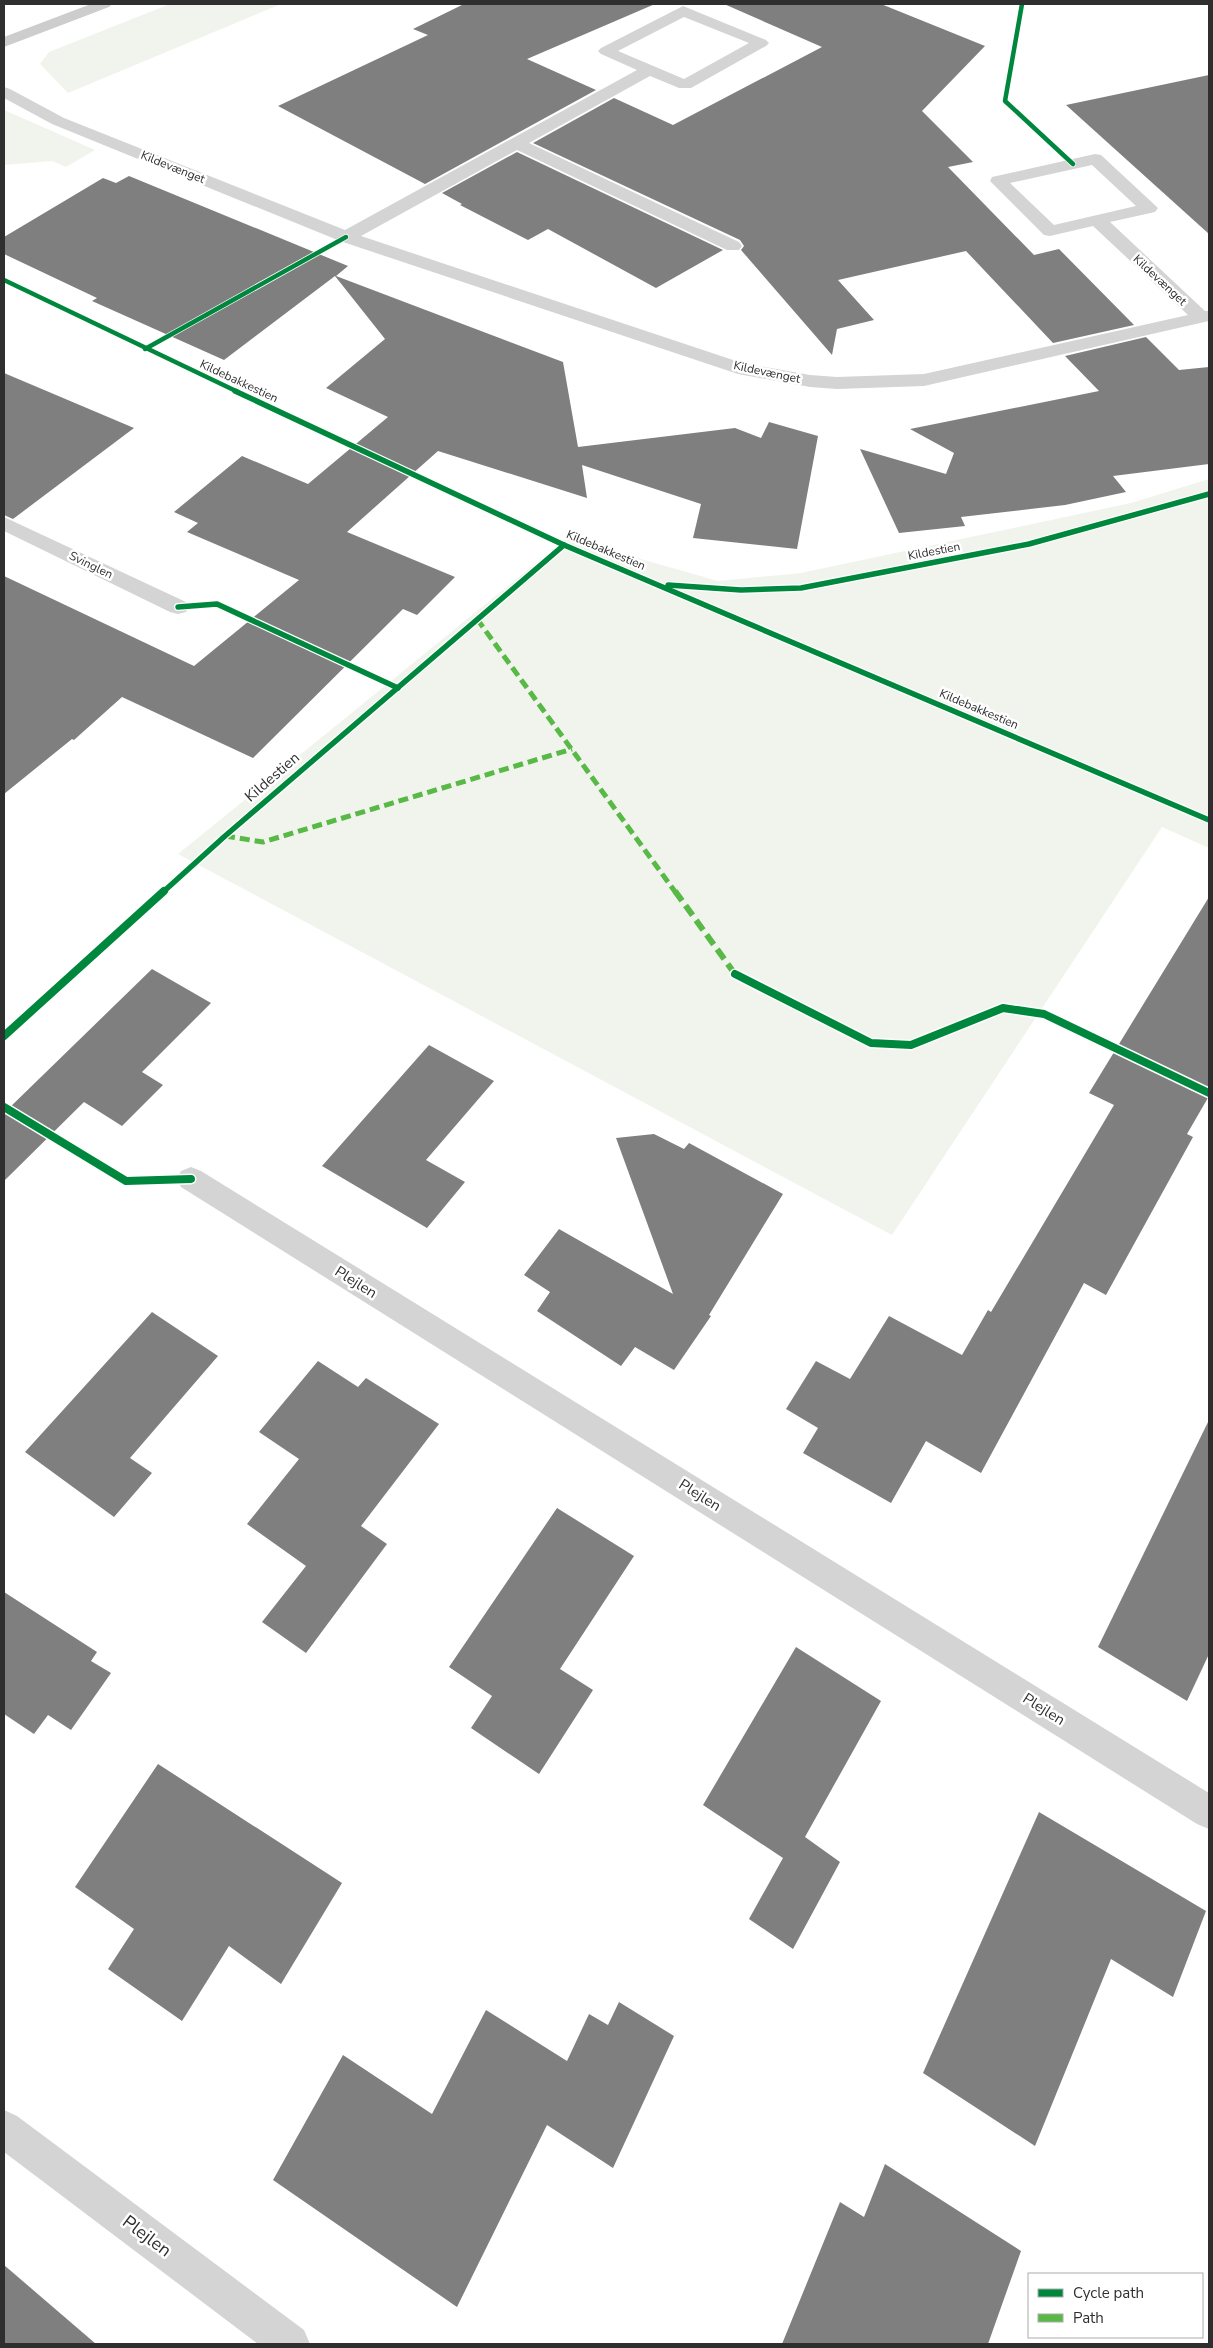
<svg xmlns="http://www.w3.org/2000/svg" width="1213" height="2348" font-family="'Nunito Sans',sans-serif">
<style>
.green{fill:#f1f4ec}
.building{fill:#7f7f7f}
.lines{fill:none;stroke-linecap:round;stroke-linejoin:round}
.street{fill:#d4d4d4;fill-rule:evenodd}
.secondary{fill:#cdcdcd;fill-rule:evenodd}
.quiet-far1{stroke:#58b947;stroke-width:5;stroke-dasharray:10 5;stroke-linecap:butt}
.quiet{stroke:#58b947;stroke-width:6;stroke-dasharray:12 6;stroke-linecap:butt}
.cycleway-far2-casing{stroke:#fff;stroke-width:6}
.cycleway-far1-casing{stroke:#fff;stroke-width:8}
.cycleway-casing{stroke:#fff;stroke-width:11}
.cycleway-far2{stroke:#00873e;stroke-width:4.5}
.cycleway-far1{stroke:#00873e;stroke-width:5.5}
.cycleway{stroke:#00873e;stroke-width:8}
.labels{text-anchor:middle;stroke-width:5;stroke-linejoin:round;paint-order:stroke}
.far-street-label{font-size:12px;fill:#2f2f2f;stroke:#fff}
.street-label{font-size:15px;fill:#2f2f2f;stroke:#fff}
.near-street-label{font-size:18px;fill:#2f2f2f;stroke:#fff}
</style>
<rect width="100%" height="100%" fill="#fff"/>
<g class="green">
<polygon points="170,4 281,4 68,93 40,64 49,52"/>
<polygon points="4,110 95,150 66,167 52,161 4,165"/>
<polygon points="1209,479 1209,848 1162,827 892,1235 178,854 567,538 718,581 801,573 1131,503"/>
</g>
<g class="building">
<polygon points="464,4 655,4 527,59 596,90 425,184 278,106 428,35 413,29"/>
<polygon points="724,4 881,4 985,46 922,111 973,162 948,167 1034,255 1059,249 1134,325 1053,343 966,251 838,280 874,320 837,329 832,355 741,250 744,246 740,240 533,143 614,98 673,125 822,47"/>
<polygon points="1209,75 1209,234 1066,105"/>
<polygon points="517,152 723,250 656,288 548,229 528,240 460,205 462,204 442,193"/>
<polygon points="129,176 348,266 336,276 563,362 578,447 735,428 761,438 769,422 818,436 797,549 693,538 701,504 582,465 587,498 438,451 347,532 455,577 417,615 403,609 253,758 122,697 74,740 72,739 4,794 4,576 194,666 299,580 187,532 198,523 174,512 242,456 308,484 388,417 326,388 385,339 335,276 224,360 92,301 97,298 4,254 4,237 103,178 116,183"/>
<polygon points="1146,337 1179,370 1209,367 1209,464 1113,476 1126,492 1065,505 961,517 965,526 899,533 860,449 946,474 954,453 910,429 1099,391 1065,356"/>
<polygon points="4,373 134,428 13,519 4,515"/>
<polygon points="1209,897 1209,1096 1187,1134 1193,1137 1106,1295 1084,1283 981,1473 926,1441 891,1503 803,1453 818,1428 786,1409 816,1361 850,1379 889,1316 962,1355 988,1310 991,1312 1114,1105 1089,1093"/>
<polygon points="152,969 211,1003 142,1072 163,1085 122,1126 84,1102 4,1181 4,1113"/>
<polygon points="429,1045 494,1081 426,1160 465,1182 427,1228 322,1166"/>
<polygon points="654,1134 684,1149 689,1143 783,1194 709,1315 711,1316 674,1370 635,1347 621,1366 537,1311 550,1292 524,1275 559,1229 673,1294 616,1138"/>
<polygon points="152,1312 218,1356 130,1458 152,1473 114,1517 25,1452"/>
<polygon points="318,1361 358,1387 366,1378 439,1424 361,1526 387,1544 306,1653 262,1622 306,1566 247,1524 299,1459 259,1432"/>
<polygon points="1209,1420 1209,1654 1187,1701 1098,1647"/>
<polygon points="557,1508 634,1556 560,1669 593,1690 539,1774 471,1728 492,1696 449,1667"/>
<polygon points="4,1592 97,1652 91,1661 111,1673 71,1730 48,1715 34,1734 4,1714"/>
<polygon points="796,1647 881,1701 805,1837 840,1862 793,1949 749,1919 783,1858 703,1805"/>
<polygon points="158,1764 342,1883 281,1984 229,1946 182,2021 108,1969 134,1929 75,1887"/>
<polygon points="1039,1812 1206,1911 1173,1997 1111,1959 1035,2146 923,2073"/>
<polygon points="619,2002 674,2036 613,2168 547,2125 457,2307 273,2180 343,2055 432,2114 486,2010 567,2061 589,2014 608,2025"/>
<polygon points="885,2164 1021,2251 988,2344 782,2344 840,2202 864,2217"/>
<polygon points="4,2265 96,2344 4,2344"/>
</g>
<g class="lines">
<g class="street">
<path d="M683,6L766,40L769,43L766,46L691,88H679L650,76L529,143L739,242L742,246L739,250H727L517,150L361,236L742,363L810,375L837,377L924,374L1188,315L1093,226L1050,236L1044,235L990,181L992,177L1095,154L1101,155L1158,208L1155,212L1110,222L1205,311H1209V321L924,386L837,389L810,387L738,374L340,241L52,124L4,98V87L10,89L64,118L345,230L637,70L601,54L598,51L601,48ZM684,17L749,43L684,79L618,51ZM1092,165L1136,206L1054,225L1010,183Z"/>
<polygon points="4,517 186,602 189,607 186,612 178,614 170,612 4,531"/>
<polygon points="191,1167 201,1171 1209,1793 1209,1829 1197,1824 181,1187 177,1179 181,1171"/>
<polygon points="4,2110 17,2116 304,2330 310,2344 258,2344 4,2152"/>
</g>
<polygon class="secondary" points="91,4 112,4 109,7 4,47 4,37"/>
<g class="quiet-far1">
<polyline points="477,619 676,893"/>
<polyline points="225,836 263,842 572,749"/>
</g>
<polyline class="quiet" points="675,891 735,974"/>
<g class="cycleway-far2-casing">
<g id="cycleway-far2">
<polyline points="1022,4 1005,101 1073,164"/>
<polyline points="4,280 238,392"/>
<polyline points="145,349 346,237"/>
</g>
</g>
<g class="cycleway-far1-casing">
<g id="cycleway-far1">
<polyline points="235,391 564,545 1209,820"/>
<polyline points="668,585 741,590 801,588 1029,544 1209,494"/>
<polyline points="178,607 217,604 398,688"/>
<polyline points="162,893 225,836 564,545"/>
</g>
</g>
<g class="cycleway-casing">
<g id="cycleway">
<polyline points="735,974 871,1043 911,1045 1003,1008 1044,1014 1209,1093"/>
<polyline points="4,1036 164,891"/>
<polyline points="4,1107 126,1181 191,1179"/>
</g>
</g>
<use href="#cycleway-far2" class="cycleway-far2"/>
<use href="#cycleway-far1" class="cycleway-far1"/>
<use href="#cycleway" class="cycleway"/>
</g>
<g class="labels">
<g class="far-street-label">
<text transform="translate(173 167) rotate(22)" y="4">Kildevænget</text>
<text transform="translate(1160 280) rotate(43)" y="4">Kildevænget</text>
<text transform="translate(767 372) rotate(12)" y="4">Kildevænget</text>
<text transform="translate(239 381) rotate(25)" y="4">Kildebakkestien</text>
<text transform="translate(606 550) rotate(23)" y="4">Kildebakkestien</text>
<text transform="translate(934 551) rotate(-11)" y="4">Kildestien</text>
<text transform="translate(91 565) rotate(26)" y="4">Svinglen</text>
<text transform="translate(979 709) rotate(23)" y="4">Kildebakkestien</text>
</g>
<g class="street-label">
<text transform="translate(272 777) rotate(-41)" y="5">Kildestien</text>
<text transform="translate(356 1282) rotate(32)" y="5">Plejlen</text>
<text transform="translate(700 1495) rotate(32)" y="5">Plejlen</text>
<text transform="translate(1044 1709) rotate(32)" y="5">Plejlen</text>
</g>
<g class="near-street-label">
<text transform="translate(147 2236) rotate(37)" y="6">Plejlen</text>
</g>
</g>
<rect width="1213" height="2348" fill="none" stroke="#2f2f2f" stroke-width="10"/>
<rect x="1028" y="2273" width="175" height="65" fill="#ffffff" stroke="#acacac"/>
<rect x="1038" y="2289" width="25" height="8" fill="#00873e" stroke="#acacac"/>
<text x="1073" y="2298" font-size="15" fill="#2f2f2f">Cycle path</text>
<rect x="1038" y="2314" width="25" height="8" fill="#58b947" stroke="#acacac"/>
<text x="1073" y="2323" font-size="15" fill="#2f2f2f">Path</text>
</svg>
